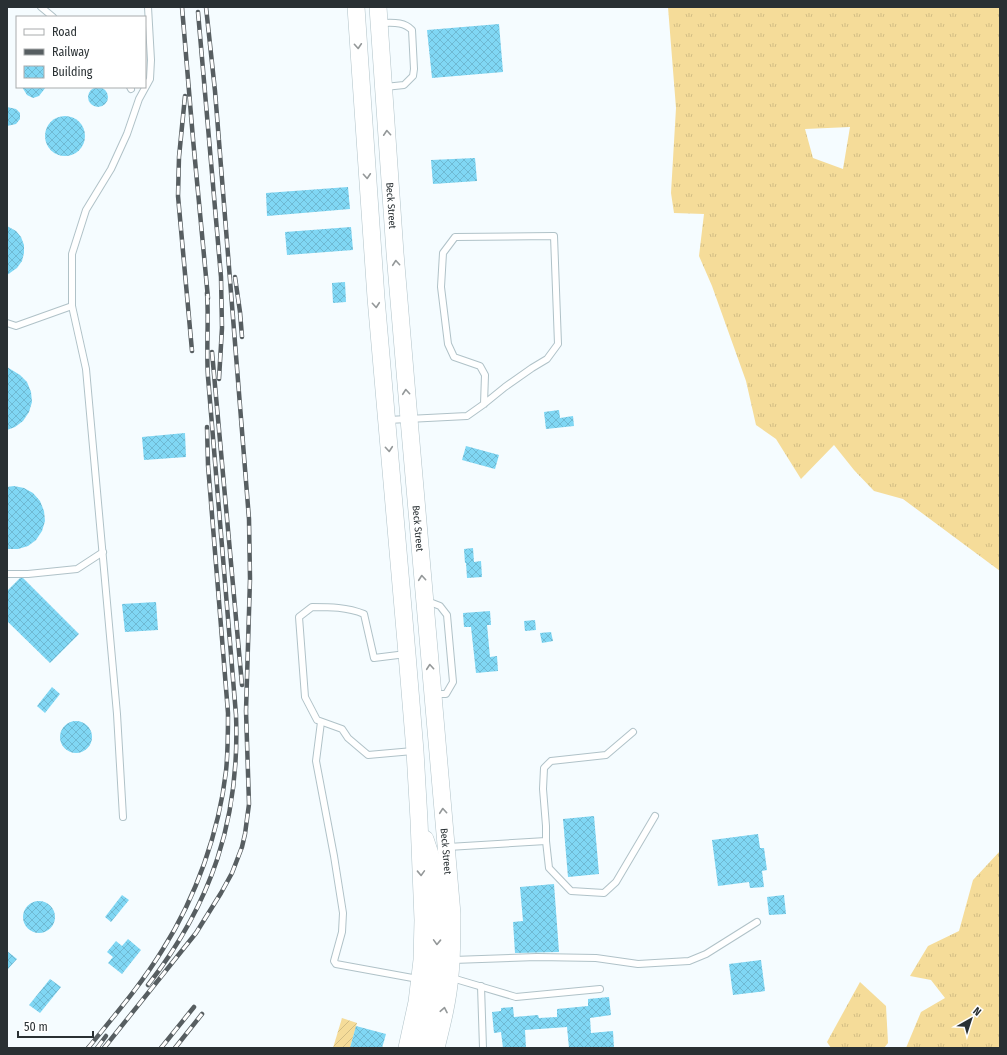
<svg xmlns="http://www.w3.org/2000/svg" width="1007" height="1055" font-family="'Fira Sans Condensed',sans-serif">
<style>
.grass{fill:url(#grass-tufts);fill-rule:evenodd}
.garden{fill:url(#garden-furrows)}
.building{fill:url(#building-cross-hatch)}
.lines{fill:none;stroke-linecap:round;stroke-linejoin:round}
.lane-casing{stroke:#b0c2c8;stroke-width:8}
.secondary-casing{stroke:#b0c2c8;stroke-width:18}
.lane{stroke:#fff;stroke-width:6}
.secondary{stroke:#fff;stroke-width:17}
.rail-casing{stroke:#575e61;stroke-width:4.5}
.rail{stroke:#fff;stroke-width:3;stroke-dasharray:9;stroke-linecap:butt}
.oneway{stroke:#949899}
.labels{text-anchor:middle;stroke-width:3;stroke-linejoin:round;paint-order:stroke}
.street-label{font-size:10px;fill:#293033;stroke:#fff}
</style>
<defs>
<pattern id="grass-tufts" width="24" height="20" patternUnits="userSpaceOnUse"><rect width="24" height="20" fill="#f5dc99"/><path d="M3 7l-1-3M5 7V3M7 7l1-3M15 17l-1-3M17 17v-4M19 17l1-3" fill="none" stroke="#d2bd84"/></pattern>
<pattern id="garden-furrows" width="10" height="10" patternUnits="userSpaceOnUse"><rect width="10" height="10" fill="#f5dc99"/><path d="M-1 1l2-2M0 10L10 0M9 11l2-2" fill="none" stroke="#d2bd84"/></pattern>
<pattern id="building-cross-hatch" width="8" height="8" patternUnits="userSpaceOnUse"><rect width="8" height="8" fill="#80d7f4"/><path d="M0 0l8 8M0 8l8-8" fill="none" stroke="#6fb9d2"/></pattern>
</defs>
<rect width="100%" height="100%" fill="#f5fcff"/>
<g class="grass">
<path d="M668,7H1000V571L903,499L874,491L854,470L834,445L801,479L776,439L756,425L746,381L712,286L699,256L704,214L674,213L671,193L676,108ZM850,127L843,169L813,158L805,129Z"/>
<polygon points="1000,851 1000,1048 906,1048 921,1012 945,998 931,980 910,976 928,946 959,931 973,880"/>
<polygon points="860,982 886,1006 888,1043 884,1048 831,1048 827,1042"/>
</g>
<polygon class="garden" points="342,1018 357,1023 350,1048 333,1048"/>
<g class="building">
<polygon points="499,24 503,72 432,78 427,30"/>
<polygon points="22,87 46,87 39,96 33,98 27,95"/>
<circle cx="98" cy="97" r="10"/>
<polygon points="7,107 16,109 20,113 20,119 16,124 7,126"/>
<circle cx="65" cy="136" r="20"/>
<polygon points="475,158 477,181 433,184 431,160"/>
<polygon points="348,187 350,209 267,216 266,193"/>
<polygon points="7,226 16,231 21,237 24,245 24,253 22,261 17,268 7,275"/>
<polygon points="351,227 353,250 287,255 285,232"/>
<polygon points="345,282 346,302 333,303 332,283"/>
<polygon points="7,367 20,375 27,382 31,392 32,402 29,412 23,421 15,427 7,430"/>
<polygon points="559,410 560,418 573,416 574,426 546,429 544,412"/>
<polygon points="185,433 186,457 144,460 142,437"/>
<polygon points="466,446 499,455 495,469 462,460"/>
<polygon points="14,486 24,488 33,493 40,501 44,511 45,521 42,531 36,540 28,546 18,549 7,549 7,487"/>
<polygon points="473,548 474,562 481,561 482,577 467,578 466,563 465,563 464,549"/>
<polygon points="20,578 23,578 79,634 50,663 7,621 7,591"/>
<polygon points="156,602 158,630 125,632 122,604"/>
<polygon points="490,611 491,625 487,625 490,657 497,656 498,671 476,673 471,627 464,627 463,613"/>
<polygon points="535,620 536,630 525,631 524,621"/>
<polygon points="551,632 553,641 542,643 540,633"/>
<polygon points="52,687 60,694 45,713 37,706"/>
<circle cx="76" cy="737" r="16"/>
<polygon points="594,816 599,874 568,877 563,819"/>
<polygon points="758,834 760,848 764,848 767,870 762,871 764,887 750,888 749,882 718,886 712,840"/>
<polygon points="554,884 559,952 515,953 513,922 523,921 520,887"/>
<polygon points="122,895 129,900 111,922 105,917"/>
<polygon points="784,895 786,914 769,915 767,897"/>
<circle cx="39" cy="917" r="16"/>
<polygon points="128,939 141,950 122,974 108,963 113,957 107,952 116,941 122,946"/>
<polygon points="7,951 17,959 7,970"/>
<polygon points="761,960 765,991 733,995 729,964"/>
<polygon points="50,979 61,987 40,1013 29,1005"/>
<polygon points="609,997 611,1015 590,1018 591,1033 613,1031 614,1048 569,1048 567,1027 525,1030 526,1048 503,1048 501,1032 494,1033 492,1012 501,1011 501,1008 513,1007 514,1017 538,1015 539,1018 557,1017 557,1009 588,1006 588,999"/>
<polygon points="356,1026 386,1034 382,1048 350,1048"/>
</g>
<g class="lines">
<g class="lane-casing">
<g id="lane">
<polyline points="41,7 53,17"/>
<path d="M380,23C392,23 403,21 412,30L414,69L413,76L404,85L385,87"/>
<polyline points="130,87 131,89"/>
<polyline points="7,323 16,326 72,306"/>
<polyline points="388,420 467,416 484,404 505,387 532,368 547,359 558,344 554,236 455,237 443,253 441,287 448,344 454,357 480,366 485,375 484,404"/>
<polyline points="7,574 28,574 77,569 103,552"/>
<polyline points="427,601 440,606 447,615 453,682 446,694 435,694"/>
<path d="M406,654L374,658L364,614C347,607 330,607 312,607L299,617L305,697L317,720L342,729L348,738L368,755L413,751"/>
<polyline points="321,722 316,761 334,856 343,913 342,932 334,961 336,964 418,979"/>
<polyline points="123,817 117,714 86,369 72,306 72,254 86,210 111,169 127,134 139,99 150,79 151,60 148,7"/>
<polyline points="546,841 549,868 571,891 604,893 616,882 655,816"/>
<polyline points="448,847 546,841 546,826 543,789 544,768 551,761 606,755 633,732"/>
<polyline points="453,960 537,957 596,958 638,964 689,961 706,954 757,922"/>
<polyline points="452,978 516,997 600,989"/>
<polyline points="481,986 483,1048"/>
</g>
</g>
<g class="secondary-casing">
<g id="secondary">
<polyline points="356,7 376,298 407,654 415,751 419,820 423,920 422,960 417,1002 407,1048"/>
<path id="s1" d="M378,7L395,253L409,419L452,914C452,935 452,955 450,975C448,1000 442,1024 436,1048"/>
<polyline points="422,1048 434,984 438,923 434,866 425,839"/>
</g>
</g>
<use href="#lane" class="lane"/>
<use href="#secondary" class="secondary"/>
<g class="rail-casing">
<g id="rail">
<polyline points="182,7 193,139 208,298"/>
<polyline points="198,12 221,277 222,328 219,379"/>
<polyline points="185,96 179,157 178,196 192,351"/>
<polyline points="235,277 240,312 242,337"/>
<polyline points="212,352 242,685"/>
<path d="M148,985C212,903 240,819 236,715L208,377C206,349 209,321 207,293"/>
<path d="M88,1048C114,1016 141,985 163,949C196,897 219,832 226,771C228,752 228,733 228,713L208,465L207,427"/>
<polyline points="97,1048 106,1036"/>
<polyline points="104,1048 196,933 221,893 232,873 242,847 245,834 249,804 246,711 250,579 249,519 215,91 206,7"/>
<polyline points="161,1048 194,1007"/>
<polyline points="175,1048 202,1014"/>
</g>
</g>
<use href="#rail" class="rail"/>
</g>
<defs><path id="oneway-chevron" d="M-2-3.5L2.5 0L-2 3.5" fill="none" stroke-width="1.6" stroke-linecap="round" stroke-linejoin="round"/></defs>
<g class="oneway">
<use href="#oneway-chevron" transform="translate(358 46) rotate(86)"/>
<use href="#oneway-chevron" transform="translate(387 133) rotate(-94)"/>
<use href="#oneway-chevron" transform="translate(367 176) rotate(86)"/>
<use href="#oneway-chevron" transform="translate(396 263) rotate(-95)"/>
<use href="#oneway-chevron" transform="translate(376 305) rotate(85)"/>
<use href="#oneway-chevron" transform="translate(406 392) rotate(-95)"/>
<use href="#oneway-chevron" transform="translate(389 449) rotate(85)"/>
<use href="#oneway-chevron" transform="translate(422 578) rotate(-95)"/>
<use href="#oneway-chevron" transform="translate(430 667) rotate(-95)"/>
<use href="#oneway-chevron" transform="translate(443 811) rotate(-95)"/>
<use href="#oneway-chevron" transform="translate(421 873) rotate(88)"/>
<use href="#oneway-chevron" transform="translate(437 942) rotate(92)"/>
<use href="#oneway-chevron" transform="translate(444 1010) rotate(-79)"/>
</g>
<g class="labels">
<g class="street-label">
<text dy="4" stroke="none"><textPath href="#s1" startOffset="199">Beck Street</textPath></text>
<text dy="4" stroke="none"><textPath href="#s1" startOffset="523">Beck Street</textPath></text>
<text dy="4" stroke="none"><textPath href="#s1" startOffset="847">Beck Street</textPath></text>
</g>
</g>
<rect width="1007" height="1055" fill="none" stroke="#293033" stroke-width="16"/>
<rect x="16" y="16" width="130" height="72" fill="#ffffff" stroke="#a9acad"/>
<rect x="24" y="29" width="20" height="6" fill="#ffffff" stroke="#a9acad"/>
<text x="52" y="36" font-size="12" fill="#293033">Road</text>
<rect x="24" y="49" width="20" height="6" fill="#575e61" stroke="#a9acad"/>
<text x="52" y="56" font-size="12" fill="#293033">Railway</text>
<rect x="24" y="66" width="20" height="12" fill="url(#building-cross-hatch)" stroke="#a9acad"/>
<text x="52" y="76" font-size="12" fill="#293033">Building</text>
<g transform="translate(971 1019) rotate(39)" stroke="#ffffff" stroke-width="3" paint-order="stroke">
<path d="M0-3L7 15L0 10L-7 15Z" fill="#293033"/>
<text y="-6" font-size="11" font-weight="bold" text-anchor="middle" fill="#293033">N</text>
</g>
<path d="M18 1031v6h75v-6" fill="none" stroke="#293033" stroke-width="2"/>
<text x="24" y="1031" font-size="12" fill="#293033" stroke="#ffffff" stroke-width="3" paint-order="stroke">50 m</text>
</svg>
